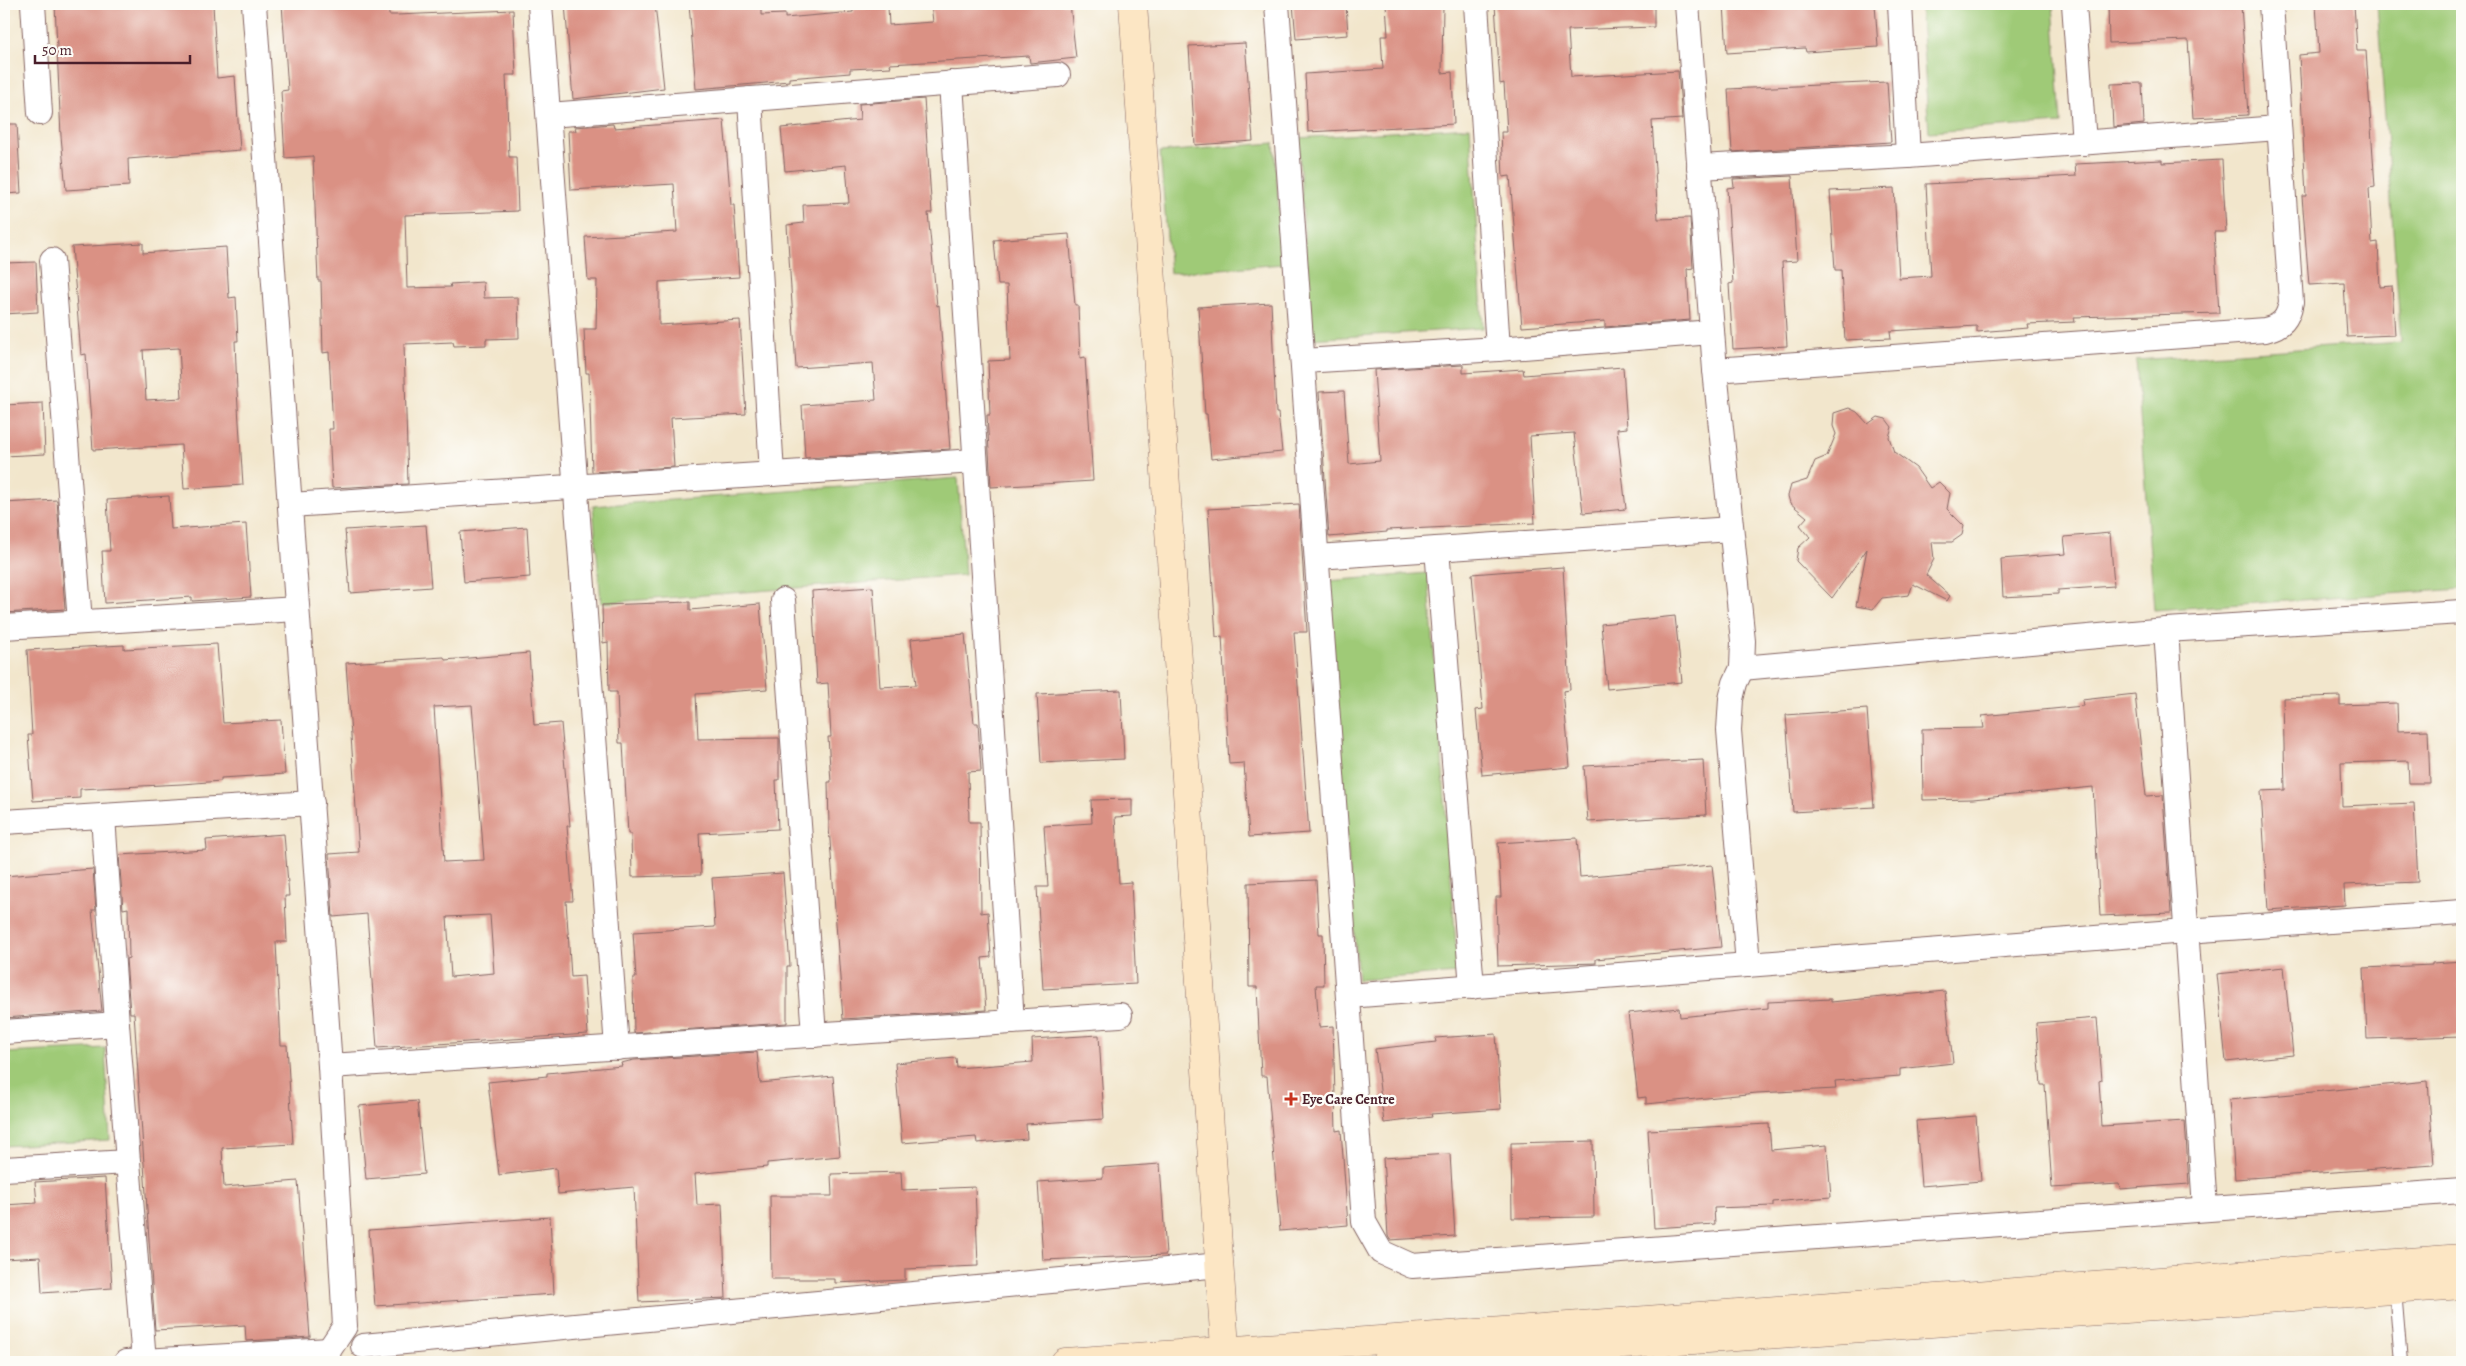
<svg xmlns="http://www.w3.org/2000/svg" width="2466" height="1366" font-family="Alegreya,serif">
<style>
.green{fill:#9fca77;stroke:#747451}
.building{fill:#da9184;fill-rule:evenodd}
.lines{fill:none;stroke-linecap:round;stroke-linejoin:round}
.lane-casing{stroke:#856563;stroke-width:14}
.street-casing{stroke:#856563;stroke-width:26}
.secondary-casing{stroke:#856563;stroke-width:29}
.lane{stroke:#fff;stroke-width:12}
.street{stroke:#fff;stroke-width:24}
.secondary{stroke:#fce6c4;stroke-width:28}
.poi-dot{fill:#c8321e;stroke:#fdfcf7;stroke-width:2}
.labels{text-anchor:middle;stroke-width:4.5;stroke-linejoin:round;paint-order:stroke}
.poi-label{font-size:14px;font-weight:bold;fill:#4a1f2b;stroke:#fdfcf7;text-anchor:start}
</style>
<rect width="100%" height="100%" fill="#fdfcf7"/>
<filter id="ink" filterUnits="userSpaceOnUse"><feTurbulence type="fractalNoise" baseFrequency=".02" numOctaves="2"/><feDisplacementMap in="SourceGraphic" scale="10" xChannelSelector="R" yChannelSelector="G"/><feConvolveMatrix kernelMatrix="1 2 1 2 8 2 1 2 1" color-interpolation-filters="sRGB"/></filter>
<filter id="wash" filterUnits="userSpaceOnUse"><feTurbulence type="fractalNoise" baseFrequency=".0096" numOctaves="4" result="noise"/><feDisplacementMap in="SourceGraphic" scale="20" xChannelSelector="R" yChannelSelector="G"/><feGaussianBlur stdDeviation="1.12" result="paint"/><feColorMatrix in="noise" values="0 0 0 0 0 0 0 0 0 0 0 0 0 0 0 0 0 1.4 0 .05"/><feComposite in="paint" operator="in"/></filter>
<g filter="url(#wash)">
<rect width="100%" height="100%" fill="#f2e6cc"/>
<g class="green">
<polygon points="1920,4 2053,4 2061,123 1929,132"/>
<polygon points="2377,4 2462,4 2462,589 2154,610 2136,360 2401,342"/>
<polygon points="1470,127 1483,328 1311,339 1298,138"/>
<polygon points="1274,143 1283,264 1170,273 1160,152"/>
<polygon points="958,478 965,575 601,603 593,506"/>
<polygon points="1428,573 1458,973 1358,980 1327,581"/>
<polygon points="105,1048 110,1140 4,1146 4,1053"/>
</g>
<g id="blocks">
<g class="building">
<polygon points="55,4 213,4 217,78 235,76 240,150 128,159 129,186 66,190 61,136"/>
<polygon points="282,4 388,4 389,15 397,15 513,10 516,75 506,75 509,157 516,157 518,211 405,215 407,288 451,287 450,284 483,282 484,298 518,297 519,338 486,339 486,345 454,346 453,342 404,344 408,484 332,488 329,429 333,429 329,352 323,353 321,281 318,281 313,156 285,158 281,91 288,90"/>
<polygon points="565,4 655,4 664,88 573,99"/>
<polygon points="689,4 761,4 761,15 785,14 785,18 853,12 853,8 888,7 889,25 933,22 931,4 1070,4 1076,58 1030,63 1029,56 890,64 891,67 850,69 850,73 789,78 789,81 696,89"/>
<polygon points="1293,4 1346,4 1348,35 1296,39"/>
<polygon points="1386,4 1443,4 1442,73 1452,72 1454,124 1308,132 1305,74 1383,69 1381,36 1388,36"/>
<polygon points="1495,4 1654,4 1654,27 1568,30 1571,77 1678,71 1682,119 1652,121 1658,219 1690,218 1693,268 1687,269 1690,320 1605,327 1605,321 1522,327 1510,176 1503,177 1501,132 1507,132 1504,83 1500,84"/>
<polygon points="1724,4 1875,4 1878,47 1806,52 1805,48 1727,53"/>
<polygon points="2108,4 2241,4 2248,115 2193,118 2188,40 2109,43"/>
<polygon points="2316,4 2354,4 2357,51 2366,51 2375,187 2369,188 2372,243 2378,242 2380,287 2392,286 2395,335 2347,337 2344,283 2309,285 2302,196 2306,196 2299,55 2319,53"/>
<polygon points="1245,43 1253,141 1195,145 1189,46"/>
<polygon points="1887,82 1891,142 1732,152 1728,89"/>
<polygon points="2142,83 2144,124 2113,127 2111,84"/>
<polygon points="924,99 932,213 928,213 937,306 939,305 950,449 805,458 802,405 876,400 873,363 796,368 787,225 804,223 803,205 849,203 846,165 785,171 781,128 860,120 859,104"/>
<polygon points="724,120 731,205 734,205 739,277 659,282 659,325 740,320 746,414 671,418 674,467 592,472 589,373 586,373 584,329 596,329 597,280 588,280 585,237 677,232 674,184 571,190 568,131 576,131 575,127 613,124 614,128"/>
<polygon points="4,124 17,124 21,193 4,194"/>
<polygon points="2162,160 2162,163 2222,160 2226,232 2214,232 2219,313 2074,317 2075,322 2027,324 2028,328 1977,332 1977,326 1923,329 1890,331 1891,338 1845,340 1841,270 1835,270 1830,191 1894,188 1899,278 1931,276 1926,184 2076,176 2075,164"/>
<polygon points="1792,176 1797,261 1782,262 1787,346 1733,349 1729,284 1733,283 1727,188 1734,187 1733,179"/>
<polygon points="1069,234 1075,305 1078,305 1080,358 1085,357 1093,481 991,487 987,415 990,415 988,361 1010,360 1007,285 998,285 994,240"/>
<path d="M143,243V253L226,247L229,298L236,297L238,341H235L237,391L243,485L184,489L181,445L93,450L86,354L81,355L72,247ZM179,348L182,398L146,400L143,350Z"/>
<polygon points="36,262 38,312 4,314 4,263"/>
<polygon points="1271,303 1276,413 1278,413 1282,452 1211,459 1207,414 1205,414 1198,307"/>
<polygon points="1463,365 1463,373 1523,369 1524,375 1623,367 1627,428 1617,429 1626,509 1583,513 1574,433 1530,436 1535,523 1387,530 1387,532 1329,537 1319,392 1344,391 1349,464 1380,461 1374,370"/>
<polygon points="43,403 45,454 4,456 4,405"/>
<polygon points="1849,408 1857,412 1868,424 1878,417 1886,419 1892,427 1889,437 1894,452 1916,468 1930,488 1939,482 1950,493 1947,509 1964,526 1962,535 1952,542 1932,542 1934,559 1926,575 1950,596 1947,601 1913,584 1909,595 1882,598 1873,609 1856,606 1867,549 1832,598 1796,561 1798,548 1810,537 1800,525 1807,517 1790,503 1788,496 1791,485 1807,480 1815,461 1827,456 1836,434 1833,426 1834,413"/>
<polygon points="169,496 171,529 246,524 251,597 192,601 192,597 105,603 102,551 110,551 107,500"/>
<polygon points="57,500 65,609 4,613 4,503"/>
<polygon points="1299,504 1307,632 1294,632 1309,833 1249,837 1244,763 1229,764 1222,636 1216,637 1208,509"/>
<polygon points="426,525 431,587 350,593 345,530"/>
<polygon points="527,527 530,577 464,582 460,532"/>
<polygon points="2110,533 2114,586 2058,590 2058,594 2003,597 2001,559 2066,554 2064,537"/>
<polygon points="1563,567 1570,690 1563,691 1570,767 1482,775 1476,710 1483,709 1472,574"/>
<polygon points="873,587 880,687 916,685 911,639 965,634 974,723 978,723 981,771 968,772 969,822 980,822 981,913 988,912 991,957 982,958 986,1010 843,1019 829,827 828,782 831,782 828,737 831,737 828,683 817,684 812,591"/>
<polygon points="690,602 690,610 760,604 767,689 696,694 698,739 779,738 779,780 776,780 778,829 699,833 701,875 632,877 631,834 628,834 623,743 619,743 617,692 609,692 608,642 603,643 602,605"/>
<polygon points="1675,616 1682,682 1607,689 1601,624"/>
<polygon points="217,644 223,723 281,720 285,774 221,778 221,781 182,784 80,789 80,798 33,801 28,735 32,735 27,650 124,645 124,649"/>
<path d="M529,653L534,725L561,723L570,826H567L573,901H566L571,977L584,976L588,1034L377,1048L367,914L333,917L329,854L359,852L346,663L444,657L445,660ZM472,705L484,860L444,862L434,707ZM490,915L494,973L451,977L447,917Z"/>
<polygon points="1121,690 1124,759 1041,763 1037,694"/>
<polygon points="2135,694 2146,796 2163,795 2171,913 2100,916 2093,787 1973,799 1923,800 1922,729 1984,728 1982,716 2083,706 2082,700"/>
<polygon points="2340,696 2340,705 2397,703 2398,731 2428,730 2430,783 2409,783 2408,761 2341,763 2342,806 2414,803 2418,882 2344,885 2345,905 2268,910 2261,791 2285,790 2283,698"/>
<polygon points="1867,709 1874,807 1793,812 1786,715"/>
<polygon points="1703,760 1706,815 1588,822 1584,766"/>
<polygon points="1132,799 1132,816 1115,817 1119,883 1131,882 1136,984 1043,989 1037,887 1048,887 1044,826 1092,823 1091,800"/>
<polygon points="284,834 289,896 285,896 287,942 276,942 281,1045 287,1045 293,1144 222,1148 224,1187 298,1181 310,1337 246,1341 245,1325 155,1330 134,1013 130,1013 126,959 129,958 128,908 123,909 119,855 207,850 206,840"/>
<polygon points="1577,838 1580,877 1712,865 1721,947 1596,959 1596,963 1498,966 1496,897 1501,897 1498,843"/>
<polygon points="93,869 96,910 92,910 102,1011 4,1018 4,876"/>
<polygon points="783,873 790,966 787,966 787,1023 634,1033 633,978 636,978 633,932 715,927 712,878"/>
<polygon points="1316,880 1319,934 1323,934 1324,985 1316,985 1319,1027 1333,1026 1336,1131 1341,1130 1348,1225 1280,1231 1267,1076 1261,1076 1257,987 1249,987 1248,883"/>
<polygon points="2462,961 2462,1036 2367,1039 2364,968 2432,965 2432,963"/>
<polygon points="2284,967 2293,1055 2226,1062 2217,974"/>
<polygon points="1945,991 1953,1063 1900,1069 1900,1076 1835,1081 1836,1089 1757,1093 1646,1104 1646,1097 1638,1098 1628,1013 1679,1008 1680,1017 1768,1008 1768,1002 1831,999 1831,1002"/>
<polygon points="2097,1018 2102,1080 2099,1081 2102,1126 2185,1121 2189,1184 2120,1189 2119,1184 2052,1188 2045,1085 2041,1085 2036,1023"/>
<polygon points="1496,1034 1501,1109 1431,1114 1432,1117 1384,1123 1375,1049 1436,1042 1435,1038"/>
<polygon points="1099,1035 1104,1119 1026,1124 1027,1139 977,1143 976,1137 902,1143 895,1063 956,1058 957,1068 1033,1062 1032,1039"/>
<polygon points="757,1052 760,1083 833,1076 840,1156 767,1163 767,1167 695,1174 697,1205 722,1204 726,1298 639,1302 634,1187 558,1194 556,1168 499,1175 488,1082 547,1076 547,1073 622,1066 621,1063 634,1060"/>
<polygon points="2428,1081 2434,1165 2235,1179 2229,1100"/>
<polygon points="417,1101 424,1174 366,1179 359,1106"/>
<polygon points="1976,1116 1981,1181 1921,1186 1916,1121"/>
<polygon points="1769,1124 1771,1150 1827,1145 1831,1197 1773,1202 1773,1206 1714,1208 1715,1224 1654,1228 1648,1130"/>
<polygon points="1593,1141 1594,1217 1512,1218 1511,1143"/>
<polygon points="1450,1154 1455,1236 1390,1240 1388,1236 1383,1158"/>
<polygon points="1160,1164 1166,1255 1043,1260 1038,1182 1103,1178 1103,1168"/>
<polygon points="901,1172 902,1190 975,1187 978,1266 905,1269 905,1280 835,1283 835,1279 771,1279 770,1196 832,1196 831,1174"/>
<polygon points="105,1178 112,1288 42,1293 40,1257 4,1259 4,1205 37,1203 35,1182"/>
<polygon points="550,1217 554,1294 375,1306 369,1230"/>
</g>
</g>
</g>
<g filter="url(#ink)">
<use href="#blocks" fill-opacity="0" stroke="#856563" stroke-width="1"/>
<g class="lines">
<g class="lane-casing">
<polyline id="lane" points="2395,1290 2401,1362"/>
</g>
<g class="street-casing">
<g id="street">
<polyline points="33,4 40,113"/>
<polyline points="254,4 330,1066 345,1326 329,1350 327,1362"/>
<polyline points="540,4 617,1048"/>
<polyline points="1277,4 1364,1222 1381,1252 1412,1266 2462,1191"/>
<polyline points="1476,4 1498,349"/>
<polyline points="1687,4 1715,370 1743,641 1742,668 1735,683 1731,699 1729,730 1748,965"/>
<polyline points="1900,4 1908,156"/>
<polyline points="2074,4 2084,143"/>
<polyline points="951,83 1012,1022"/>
<polyline points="750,99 772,474"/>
<polyline points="549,115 1058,75"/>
<polyline points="1699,167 1908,156 2278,128"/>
<polyline points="52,260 80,622"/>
<polyline points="1303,361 1498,349 1712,332"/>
<path d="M1715,370L2265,330C2282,326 2288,319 2291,302L2271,4"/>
<polyline points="290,505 975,461"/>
<polyline points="1437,549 1472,987"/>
<polyline points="1317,557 1731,529"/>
<polyline points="783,600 814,1035"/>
<polyline points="4,627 297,609"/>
<polyline points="2166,630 2205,1208"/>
<polyline points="1742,668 2166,630 2462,612"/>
<polyline points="103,816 117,1024 144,1361 126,1362"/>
<polyline points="4,822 312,803"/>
<polyline points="1348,996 2186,931 2462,912"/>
<polyline points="4,1032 117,1024"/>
<polyline points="330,1066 1120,1015"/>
<polyline points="4,1169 128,1162"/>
<polyline points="363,1346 1220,1265"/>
<polyline points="144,1361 329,1350"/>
</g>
</g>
<g class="secondary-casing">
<g id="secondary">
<polyline points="1133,4 1226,1362"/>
<polyline points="1065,1362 1423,1337 2462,1258"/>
<polyline points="1386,1362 2462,1285"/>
</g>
</g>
<use href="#lane" class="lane"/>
<use href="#street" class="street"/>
<use href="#secondary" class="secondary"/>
</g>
</g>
<path class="poi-dot" d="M1288.5 1091.5h5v5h5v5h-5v5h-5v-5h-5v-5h5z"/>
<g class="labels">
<g class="poi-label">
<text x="1302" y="1104">Eye Care Centre</text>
</g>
</g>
<rect width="2466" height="1366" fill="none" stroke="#fdfcf7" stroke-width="20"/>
<path d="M35 55v8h155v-8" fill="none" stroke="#4a1f2b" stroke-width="2.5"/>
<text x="42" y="55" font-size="15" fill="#4a1f2b" stroke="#fdfcf7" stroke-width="4" paint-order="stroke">50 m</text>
</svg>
